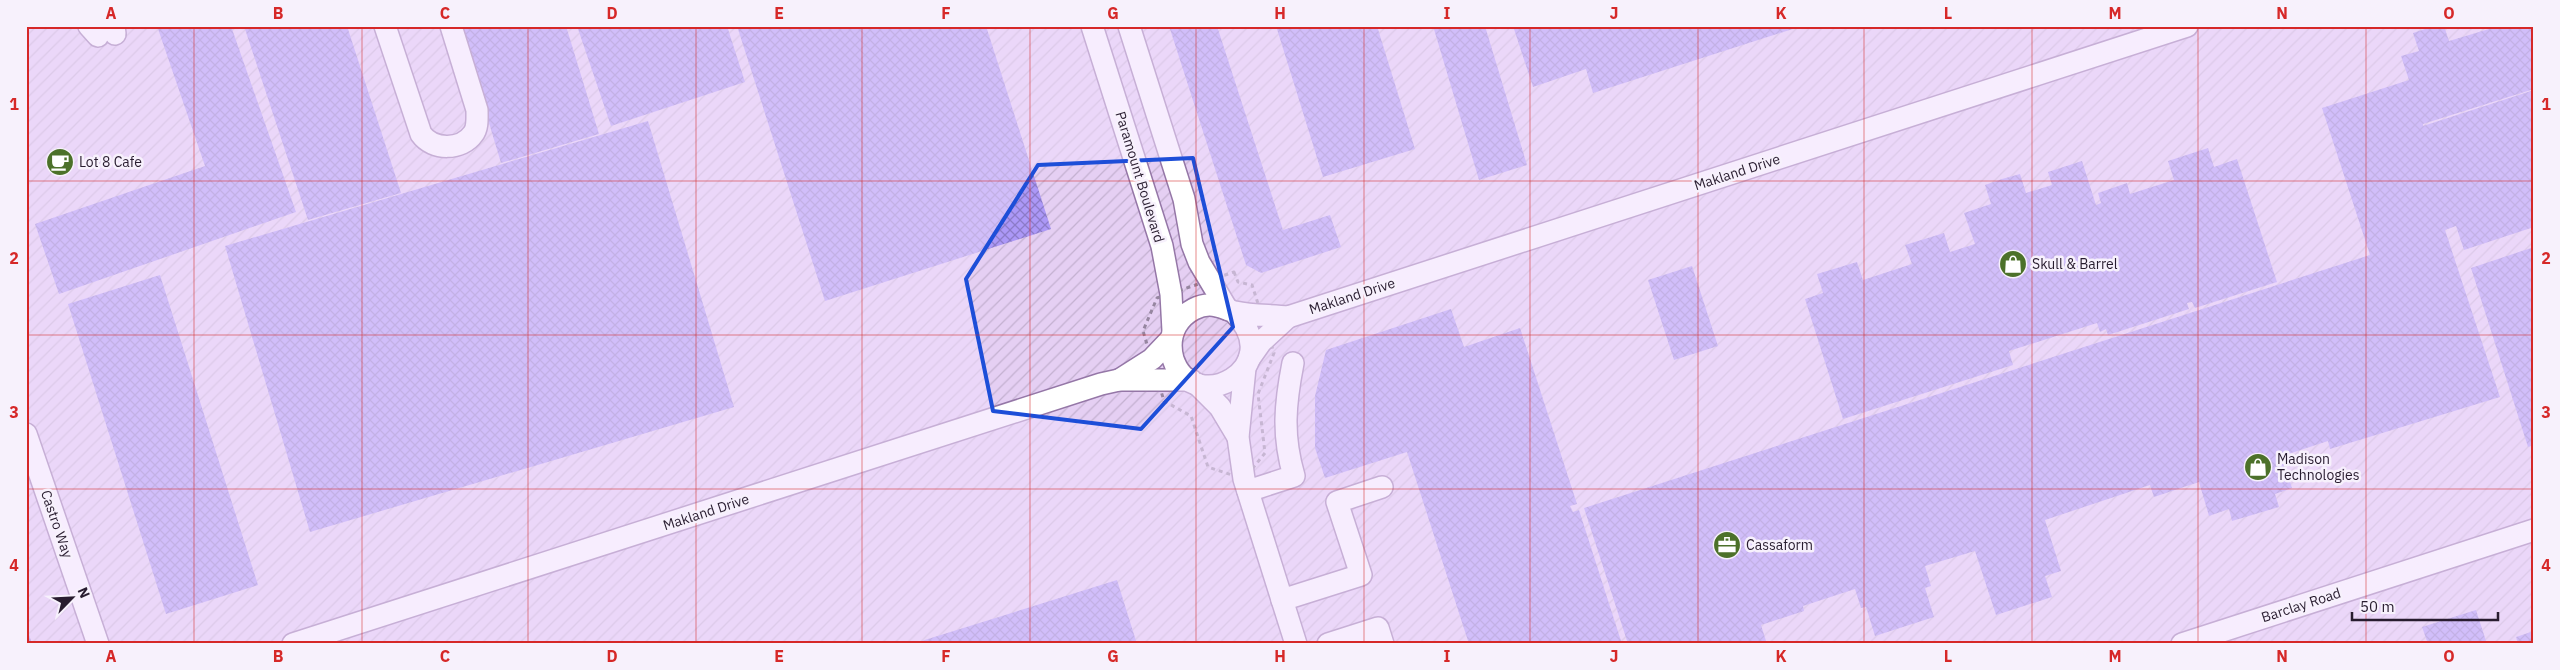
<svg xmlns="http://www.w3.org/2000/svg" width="2560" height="670" font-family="'IBM Plex Sans',sans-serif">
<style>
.industrial{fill:url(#industrial-furrows)}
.building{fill:url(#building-cross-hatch)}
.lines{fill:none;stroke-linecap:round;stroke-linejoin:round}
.minor-casing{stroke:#9577a7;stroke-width:24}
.path{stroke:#9686a0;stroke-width:3;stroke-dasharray:4 4;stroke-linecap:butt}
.minor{stroke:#fff;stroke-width:21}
.marked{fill:none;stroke:#1d4ed8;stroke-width:4;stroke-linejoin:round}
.grid{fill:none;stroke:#d62828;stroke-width:1;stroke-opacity:0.55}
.labels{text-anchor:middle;stroke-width:5;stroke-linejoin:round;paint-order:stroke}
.poi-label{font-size:14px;fill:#281c2f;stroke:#f7f1fc;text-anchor:start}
.street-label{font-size:14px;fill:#281c2f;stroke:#f7f1fc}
.neatline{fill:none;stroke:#d62828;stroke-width:2}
.grid-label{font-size:16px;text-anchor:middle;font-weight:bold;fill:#d62828}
</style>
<defs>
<pattern id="industrial-furrows" width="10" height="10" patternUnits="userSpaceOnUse" patternTransform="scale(1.25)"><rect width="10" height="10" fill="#e5cff3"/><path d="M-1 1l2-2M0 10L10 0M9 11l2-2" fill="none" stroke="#c4b1d1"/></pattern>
<pattern id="building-cross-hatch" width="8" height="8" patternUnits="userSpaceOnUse" patternTransform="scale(1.25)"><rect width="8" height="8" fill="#ac98f7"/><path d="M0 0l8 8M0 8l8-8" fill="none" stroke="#8c7bc8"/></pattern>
</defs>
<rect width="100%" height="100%" fill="#f1defe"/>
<rect class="industrial" x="26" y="26" width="2508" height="618"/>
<g class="building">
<polygon points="157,26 231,26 296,212 59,294 35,224 205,166"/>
<polygon points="244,26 347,26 401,193 308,220"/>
<polygon points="460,26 566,26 599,134 501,163"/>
<polygon points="577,26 727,26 745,82 611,126"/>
<polygon points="737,26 986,26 1051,229 825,301"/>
<polygon points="1169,26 1217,26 1283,230 1330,215 1341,247 1261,273 1246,265"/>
<polygon points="1276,26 1377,26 1415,149 1323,177"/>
<polygon points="1433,26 1485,26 1527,165 1479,180"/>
<polygon points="1513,26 1799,26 1799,27 1593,93 1586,69 1533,87"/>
<polygon points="2434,26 2444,26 2449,41 2489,29 2488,26 2534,26 2534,89 2423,124 2423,126 2534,90 2534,227 2464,250 2456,226 2445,230 2500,397 2330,449 2328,441 2282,456 2292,488 2275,494 2279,507 2232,521 2229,509 2209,516 2199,482 2154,497 2150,485 2045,520 2061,571 2045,576 2052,597 1996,615 1975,551 1925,566 1931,586 1925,588 1934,617 1875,636 1866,607 1861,608 1855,589 1803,606 1804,611 1761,625 1767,644 1628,644 1584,508 2370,255 2322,108 2409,80 2401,56 2419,51 2413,33"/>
<polygon points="648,121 734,407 310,532 225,246"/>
<polygon points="2208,148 2214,167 2237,159 2277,282 2195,308 2192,302 2187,303 2189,309 2108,335 2106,329 2100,332 2097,323 2009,351 2013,365 1843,419 1805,299 1823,293 1817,274 1857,262 1863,280 1912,264 1905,245 1944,233 1950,252 1975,244 1964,213 1991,204 1985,185 2002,179 2020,174 2026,193 2052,185 2048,172 2082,161 2096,205 2101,203 2098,193 2127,183 2130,194 2174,180 2168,161"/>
<polygon points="2534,247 2534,445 2528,447 2471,268"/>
<polygon points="1692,266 1718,346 1674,360 1648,280"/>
<polygon points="160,275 258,585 166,614 68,304"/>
<polygon points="1451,309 1464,347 1520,328 1577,504 1570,506 1573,512 1579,510 1622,644 1469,644 1407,452 1325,478 1315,448 1315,396 1326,350"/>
<polygon points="1117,580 1137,644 915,644 915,643"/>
<polygon points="2476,610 2487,644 2428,644 2422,627"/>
<polygon points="26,628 27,628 32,644 26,644"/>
<polygon points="2534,631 2534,644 2518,644 2516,637"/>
</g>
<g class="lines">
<g class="minor-casing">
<g id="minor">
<polyline points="89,26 98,36"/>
<polyline points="114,26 115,34"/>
<path d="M385,26L421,134C433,151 462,150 473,134C478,128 477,118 477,110L451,26"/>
<polyline points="1092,26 1162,246 1171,294 1173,331"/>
<polyline points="1129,26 1184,199 1192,244 1199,262 1227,309"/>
<path d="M1234,312C1290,368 1193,419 1173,359C1170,348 1170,337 1176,326C1184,312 1201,302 1217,306C1224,307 1229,311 1235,312C1252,316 1271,315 1288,317L2187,26"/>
<polyline points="1249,359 1261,342 1288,317"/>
<polyline points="1245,368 1238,437 1244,479 1296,644"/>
<polyline points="1119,380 1152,359 1171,339"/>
<polyline points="1197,384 1220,407 1238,437"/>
<polyline points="26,434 98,644"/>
<path d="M1248,491L1294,476C1282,435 1285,404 1293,363"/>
<polyline points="1282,600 1361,575 1337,502 1382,487"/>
<polyline points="293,644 1101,384 1119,380 1191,380"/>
<polyline points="1328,644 1378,628 1383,644"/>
<polyline points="2182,644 2534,530"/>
</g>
</g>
<polygon class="path" points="1234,272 1238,282 1252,285 1274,353 1258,394 1265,453 1244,479 1208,467 1191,416 1164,401 1143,331 1157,298"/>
<use href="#minor" class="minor"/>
</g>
<path d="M0 0H2560V670H0ZM1193,158L1233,327L1141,429L993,411L966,279L1038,165Z" fill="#f1defe" fill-opacity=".55" fill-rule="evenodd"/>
<path class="marked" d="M1193,158L1233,327L1141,429L993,411L966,279L1038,165Z"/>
<path class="grid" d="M194,26V644M362,26V644M528,26V644M696,26V644M862,26V644M1030,26V644M1196,26V644M1364,26V644M1530,26V644M1698,26V644M1864,26V644M2032,26V644M2198,26V644M2366,26V644M26,181H2534M26,335H2534M26,489H2534"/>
<defs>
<g id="cafe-disc" transform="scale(1.4375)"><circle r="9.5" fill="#4c712a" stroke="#f7f1fc"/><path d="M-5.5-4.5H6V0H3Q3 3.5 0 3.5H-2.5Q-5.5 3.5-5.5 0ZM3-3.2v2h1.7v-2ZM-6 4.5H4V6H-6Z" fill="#fff"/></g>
<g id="shop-disc" transform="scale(1.4375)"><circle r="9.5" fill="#4c712a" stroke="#f7f1fc"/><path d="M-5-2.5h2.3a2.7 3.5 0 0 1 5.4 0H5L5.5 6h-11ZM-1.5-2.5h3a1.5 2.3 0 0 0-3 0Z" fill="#fff"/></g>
<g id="office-disc" transform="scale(1.4375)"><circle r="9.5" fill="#4c712a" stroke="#f7f1fc"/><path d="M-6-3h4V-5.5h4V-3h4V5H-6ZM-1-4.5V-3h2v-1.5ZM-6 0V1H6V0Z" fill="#fff"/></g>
</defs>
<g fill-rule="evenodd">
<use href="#cafe-disc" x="60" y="162"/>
<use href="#shop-disc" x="2013" y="264"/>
<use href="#shop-disc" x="2258" y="467"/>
<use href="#office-disc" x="1727" y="545"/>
</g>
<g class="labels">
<g class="poi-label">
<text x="79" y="167">Lot 8 Cafe</text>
<text x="2032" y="269">Skull &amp; Barrel</text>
<text x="2277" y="464">Madison<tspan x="2277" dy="16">Technologies</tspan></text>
<text x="1746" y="550">Cassaform</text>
</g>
<g class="street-label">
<text transform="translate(1737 172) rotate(-18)" y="5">Makland Drive</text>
<text transform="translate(1140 177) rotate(73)" y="5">Paramount Boulevard</text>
<text transform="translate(1352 296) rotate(-18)" y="5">Makland Drive</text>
<text transform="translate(706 512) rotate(-18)" y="5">Makland Drive</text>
<text transform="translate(57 524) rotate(71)" y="5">Castro Way</text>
<text transform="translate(2301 605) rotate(-18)" y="5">Barclay Road</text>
</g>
</g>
<rect width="2560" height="670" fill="none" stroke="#f7f1fc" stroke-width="55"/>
<g transform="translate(72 598) rotate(66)" stroke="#f7f1fc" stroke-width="4" paint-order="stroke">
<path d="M0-4L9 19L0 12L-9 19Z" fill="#281c2f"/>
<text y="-8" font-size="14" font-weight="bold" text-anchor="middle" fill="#281c2f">N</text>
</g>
<path d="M2352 612v8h146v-8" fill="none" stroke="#281c2f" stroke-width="2.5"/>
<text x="2360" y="612" font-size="15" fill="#281c2f" stroke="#f7f1fc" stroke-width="4" paint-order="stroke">50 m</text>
<rect x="28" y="28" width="2504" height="614" class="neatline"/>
<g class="grid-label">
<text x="111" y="19">A</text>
<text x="278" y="19">B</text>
<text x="445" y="19">C</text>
<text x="612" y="19">D</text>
<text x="779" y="19">E</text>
<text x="946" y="19">F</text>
<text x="1113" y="19">G</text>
<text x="1280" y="19">H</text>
<text x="1447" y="19">I</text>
<text x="1614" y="19">J</text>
<text x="1781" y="19">K</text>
<text x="1948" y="19">L</text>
<text x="2115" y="19">M</text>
<text x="2282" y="19">N</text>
<text x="2449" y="19">O</text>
<text x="14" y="110">1</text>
<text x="2546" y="110">1</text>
<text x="14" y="264">2</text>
<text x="2546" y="264">2</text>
<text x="14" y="418">3</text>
<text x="2546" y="418">3</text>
<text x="14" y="571">4</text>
<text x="2546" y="571">4</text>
<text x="111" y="662">A</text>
<text x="278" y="662">B</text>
<text x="445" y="662">C</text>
<text x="612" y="662">D</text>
<text x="779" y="662">E</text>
<text x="946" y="662">F</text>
<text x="1113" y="662">G</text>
<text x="1280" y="662">H</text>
<text x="1447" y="662">I</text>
<text x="1614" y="662">J</text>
<text x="1781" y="662">K</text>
<text x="1948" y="662">L</text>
<text x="2115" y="662">M</text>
<text x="2282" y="662">N</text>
<text x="2449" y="662">O</text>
</g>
</svg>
